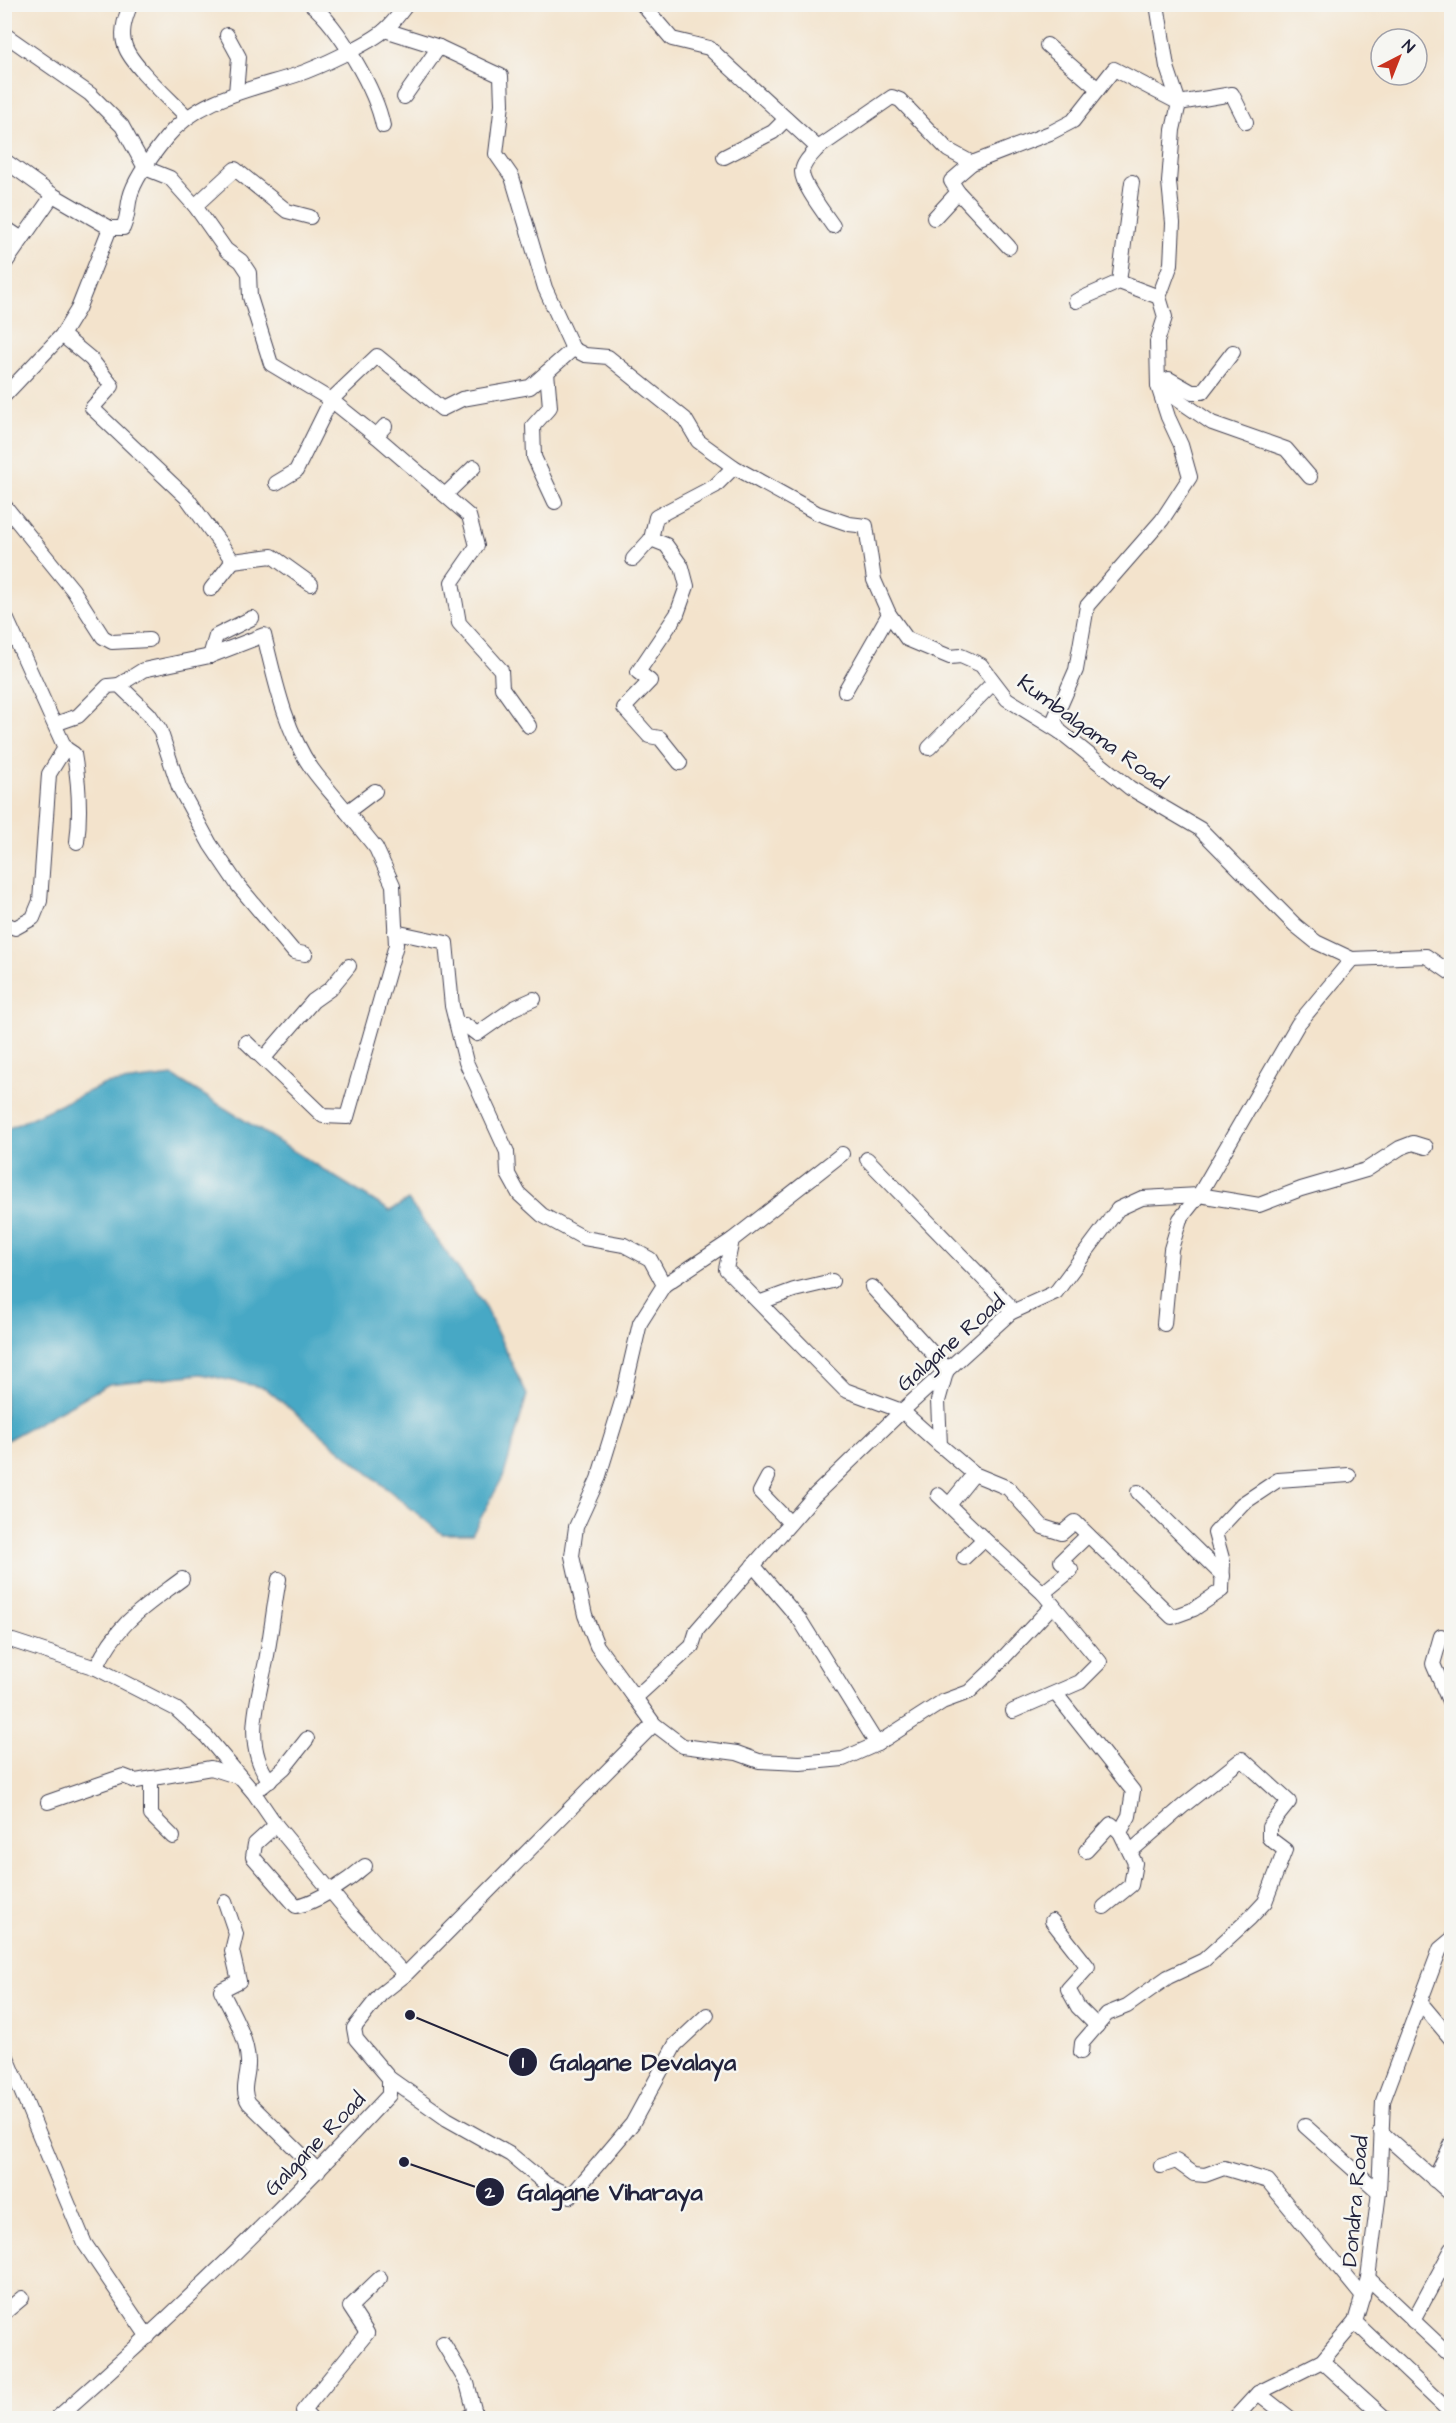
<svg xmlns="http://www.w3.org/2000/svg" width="1456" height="2423" font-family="'Architects Daughter',sans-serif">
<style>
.water{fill:#46a8c5;stroke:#346580;stroke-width:1.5}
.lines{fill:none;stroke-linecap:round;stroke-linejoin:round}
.minor-casing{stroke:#413f51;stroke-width:16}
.minor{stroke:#fff;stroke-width:14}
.labels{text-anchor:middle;stroke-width:5;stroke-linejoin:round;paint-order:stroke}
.street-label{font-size:22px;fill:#22223b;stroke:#f6f6f2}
.leader{fill:none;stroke:#22223b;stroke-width:2}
.callout-dot{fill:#22223b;stroke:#f6f6f2;stroke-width:2}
.mark-label{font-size:18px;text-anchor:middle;font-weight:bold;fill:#fff}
.callout-label{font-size:24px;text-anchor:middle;font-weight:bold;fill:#22223b;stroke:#f6f6f2;stroke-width:5;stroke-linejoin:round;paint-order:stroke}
</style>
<rect width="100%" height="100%" fill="#f6f6f2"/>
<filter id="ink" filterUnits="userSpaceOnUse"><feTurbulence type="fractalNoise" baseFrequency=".0167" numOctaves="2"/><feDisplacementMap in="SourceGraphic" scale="12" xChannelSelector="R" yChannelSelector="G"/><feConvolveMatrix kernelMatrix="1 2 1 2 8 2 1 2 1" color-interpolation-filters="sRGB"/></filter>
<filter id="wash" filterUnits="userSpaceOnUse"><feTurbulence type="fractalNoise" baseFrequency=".008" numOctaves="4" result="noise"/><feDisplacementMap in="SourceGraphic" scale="24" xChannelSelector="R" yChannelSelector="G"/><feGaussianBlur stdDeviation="1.35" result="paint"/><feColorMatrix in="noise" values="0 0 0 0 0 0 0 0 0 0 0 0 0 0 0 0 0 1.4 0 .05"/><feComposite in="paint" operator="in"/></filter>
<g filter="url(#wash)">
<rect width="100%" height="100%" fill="#f3e3cc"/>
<polygon class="water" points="173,1076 390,1211 408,1200 483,1303 527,1395 504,1475 472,1534 442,1534 265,1388 201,1374 109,1384 5,1441 5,1130 105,1084"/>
</g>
<g filter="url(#ink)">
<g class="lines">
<g class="minor-casing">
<g id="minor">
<path d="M131,4C125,17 120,32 125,46C131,65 172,101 187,117"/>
<path d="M311,4C339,27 376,90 383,126"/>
<polyline points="642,4 672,39 709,48 818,148 892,97 900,100 948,150 972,163 1050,133 1073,121 1114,69 1179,103 1232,94 1246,122"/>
<polyline points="385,30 439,47 501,76 502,104 496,154 512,177 545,288 573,349 585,355 608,357 685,419 698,441 734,467 817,513 849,524 866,526 874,580 889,614 907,639 950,657 961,656 981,665 1007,699 1062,733 1130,788 1200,829 1295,925 1316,942 1352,959 1426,956 1452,974"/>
<polyline points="4,34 90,94 122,126 145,168 170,178 195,206 226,250 241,261 249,273 250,297 271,364 331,400 296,471 276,483"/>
<polyline points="227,35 239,57 236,93"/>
<polyline points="1047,45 1098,89"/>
<polyline points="404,97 439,47"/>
<path d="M818,148C812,155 803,162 802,172C802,185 825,214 833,226"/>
<polyline points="724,157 773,132 786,119"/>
<polyline points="4,160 53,195 110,228"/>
<polyline points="958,192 1009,247"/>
<polyline points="195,206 235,169 287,211 310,217"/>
<polyline points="934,218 958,192 951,181 972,163"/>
<polyline points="4,227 22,239"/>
<polyline points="4,265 53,195"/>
<polyline points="1119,282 1132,182"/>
<polyline points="1076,301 1119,282 1159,297"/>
<polyline points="62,335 91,359 112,386 92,408 187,498 233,561 272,556 311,584"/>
<polyline points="1233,352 1202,392 1192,392 1169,379 1158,386 1212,423 1286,449 1310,477"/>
<polyline points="547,372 550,407 533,426 534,457 555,502"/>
<path d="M4,396L62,335L78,309L110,228H123C129,214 127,209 130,197C134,179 154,153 166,138C199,98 249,90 296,75C317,68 371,43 386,29C394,22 400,13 407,4"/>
<polyline points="385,426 376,436 331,400 377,356 442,409 462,399 530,387 573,349"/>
<polyline points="376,436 469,516 477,546 452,582 459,623 501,670 502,688 529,726"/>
<polyline points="445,495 474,467"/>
<polyline points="4,505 73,590 103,637 112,642 149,640"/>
<polyline points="651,539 666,545 682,567 687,586 677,614 638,672 650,681 624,708 649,736 660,738 680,763"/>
<polyline points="633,559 651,539 656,517 715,486 734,467"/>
<polyline points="211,589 233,561"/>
<polyline points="4,613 65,748"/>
<polyline points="210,656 216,636 252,618"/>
<path d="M119,685L143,670L210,656L264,635C275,680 285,730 312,769C323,784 336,798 347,812L375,791"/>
<polyline points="845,691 889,614"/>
<polyline points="55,724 78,716 108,686 119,685 149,714 160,730 179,787 210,844 237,884 294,952 305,954"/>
<polyline points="1060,732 1054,720 1076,670 1087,606 1162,520 1190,477 1181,445 1168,417 1158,386 1157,342 1165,317 1159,297 1171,264 1173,223 1169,182 1173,130 1179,103 1167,67 1157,4"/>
<polyline points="929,748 993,683"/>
<path d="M4,923L15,928L33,918L40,901L49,774L65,748L74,754C79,784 81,812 77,842"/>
<polyline points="395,932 446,943 452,1006 466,1062 507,1152 508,1174 519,1194 542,1215 584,1238 624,1245 650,1259 664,1285 640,1323 622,1401 598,1479 576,1527 572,1556 585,1615 597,1646 635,1698 692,1646 697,1630 814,1496 902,1411 1010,1313 1056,1292 1118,1209 1142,1198 1199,1195 1298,1024 1352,959"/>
<polyline points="457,1025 465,1025 477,1034 514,1008 534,999"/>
<polyline points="246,1042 323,1116 347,1117 396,945 393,885 376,848 347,812"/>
<polyline points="264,1058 313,1001 330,989 349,966"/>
<polyline points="842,1154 732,1240 726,1269 845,1390 902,1411 940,1445"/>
<polyline points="867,1159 1008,1304 1010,1313"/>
<polyline points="664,1285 732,1240"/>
<polyline points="872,1287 947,1369 938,1401 940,1445 974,1474 1008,1488 1043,1527 1062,1533 1075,1522 1172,1617 1194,1609 1222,1590 1223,1562 1215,1533 1242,1504 1278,1480 1349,1475"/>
<polyline points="761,1302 794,1290 832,1281"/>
<polyline points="1164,1324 1171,1249 1180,1219 1199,1195 1259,1205 1301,1189 1366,1170 1400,1148 1413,1143 1426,1147"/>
<polyline points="768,1477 760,1492 790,1523"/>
<polyline points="1138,1492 1223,1576"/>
<polyline points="938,1495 984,1539"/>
<polyline points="949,1505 974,1474"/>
<polyline points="964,1558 984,1539 1043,1593"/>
<polyline points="753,1565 800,1620 877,1744"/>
<polyline points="1441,1636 1433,1664 1452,1708"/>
<polyline points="13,1641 96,1668 176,1709 206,1736 254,1793 276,1825 348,1912 405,1975"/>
<path d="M96,1668C118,1622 143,1608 182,1579"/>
<polyline points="631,1692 654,1724 683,1746 737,1753 759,1761 800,1763 843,1759 877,1744 942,1702 969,1692 990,1672 1053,1605"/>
<polyline points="1056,1694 1133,1791 1129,1816 1120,1832 1135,1863 1131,1885 1104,1907"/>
<polyline points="1013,1711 1080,1682 1100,1662 1043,1593 1071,1570 1061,1561 1088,1535"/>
<polyline points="151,1778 151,1815 173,1837"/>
<path d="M270,1781C242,1746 258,1700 266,1661C271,1634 274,1606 279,1579"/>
<polyline points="263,1786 284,1768 307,1739"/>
<polyline points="48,1802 123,1776 136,1781 211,1768 239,1777"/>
<path d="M276,1825L255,1844L253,1857L296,1906C317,1903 349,1880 365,1866"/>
<polyline points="1086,1851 1111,1824 1120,1832"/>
<path d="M225,1902L236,1934L232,1951L239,1981L221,1990C232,2012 247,2037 248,2061C249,2076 240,2090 249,2103L318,2171"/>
<polyline points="1052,1921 1088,1967 1068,1989 1078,2007 1097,2026"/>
<polyline points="1420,2002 1452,2040"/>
<polyline points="4,2050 85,2244 148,2337"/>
<polyline points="1081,2052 1082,2043 1107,2014 1127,2006 1168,1977 1204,1960 1250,1918 1265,1902 1285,1850 1269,1838 1269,1827 1289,1802 1242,1759 1183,1806 1130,1852"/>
<polyline points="389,2078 447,2119 511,2155 546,2184 571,2196 632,2124 675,2045 707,2015"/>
<polyline points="1305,2126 1379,2192"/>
<polyline points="1381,2132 1452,2195"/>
<polyline points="1161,2166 1176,2161 1194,2174 1205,2175 1224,2168 1268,2181 1363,2297"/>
<polyline points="1434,2180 1452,2143"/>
<polyline points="1368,2278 1452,2357"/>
<polyline points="4,2313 22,2298"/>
<polyline points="1413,2321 1452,2249"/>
<polyline points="1355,2322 1452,2414"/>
<polyline points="443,2343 467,2383 475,2413 466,2418"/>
<polyline points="1322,2361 1385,2418"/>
<polyline points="1258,2393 1290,2418"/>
<path d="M57,2418C173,2316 283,2209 389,2095V2078L356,2039L354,2028L381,1994L405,1975L654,1724"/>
<polyline points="310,2418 303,2411 367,2333 350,2307 380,2278"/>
<polyline points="1235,2418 1258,2393 1322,2361 1355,2322 1368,2278 1379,2192 1383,2101 1440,1949 1452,1939"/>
</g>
</g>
<use href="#minor" class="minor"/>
</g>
</g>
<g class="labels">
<g class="street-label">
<text transform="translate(1093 731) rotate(36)" y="8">Kumbalgama Road</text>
<text transform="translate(950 1342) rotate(-41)" y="8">Galgane Road</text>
<text transform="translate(314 2143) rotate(-46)" y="8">Galgane Road</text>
<text transform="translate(1354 2201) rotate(-85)" y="8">Dondra Road</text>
</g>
</g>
<path class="leader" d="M410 2015L523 2062M404 2162L490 2192"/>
<g class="callout-dot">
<circle cx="410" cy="2015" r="6"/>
<circle cx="404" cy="2162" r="6"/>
<circle cx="523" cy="2062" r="15"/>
<circle cx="490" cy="2192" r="15"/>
</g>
<g class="mark-label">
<text x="523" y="2068">1</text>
<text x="490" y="2198">2</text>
</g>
<g class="callout-label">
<text x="643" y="2070">Galgane Devalaya</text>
<text x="610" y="2200">Galgane Viharaya</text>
</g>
<rect width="1456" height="2423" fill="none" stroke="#f6f6f2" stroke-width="24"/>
<g transform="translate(1399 57) rotate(42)"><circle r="28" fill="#f6f6f2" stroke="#a1a1a9" stroke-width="1.5"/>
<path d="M0-4.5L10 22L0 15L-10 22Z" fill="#c8321e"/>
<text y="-9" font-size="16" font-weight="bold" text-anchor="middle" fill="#22223b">N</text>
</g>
</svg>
